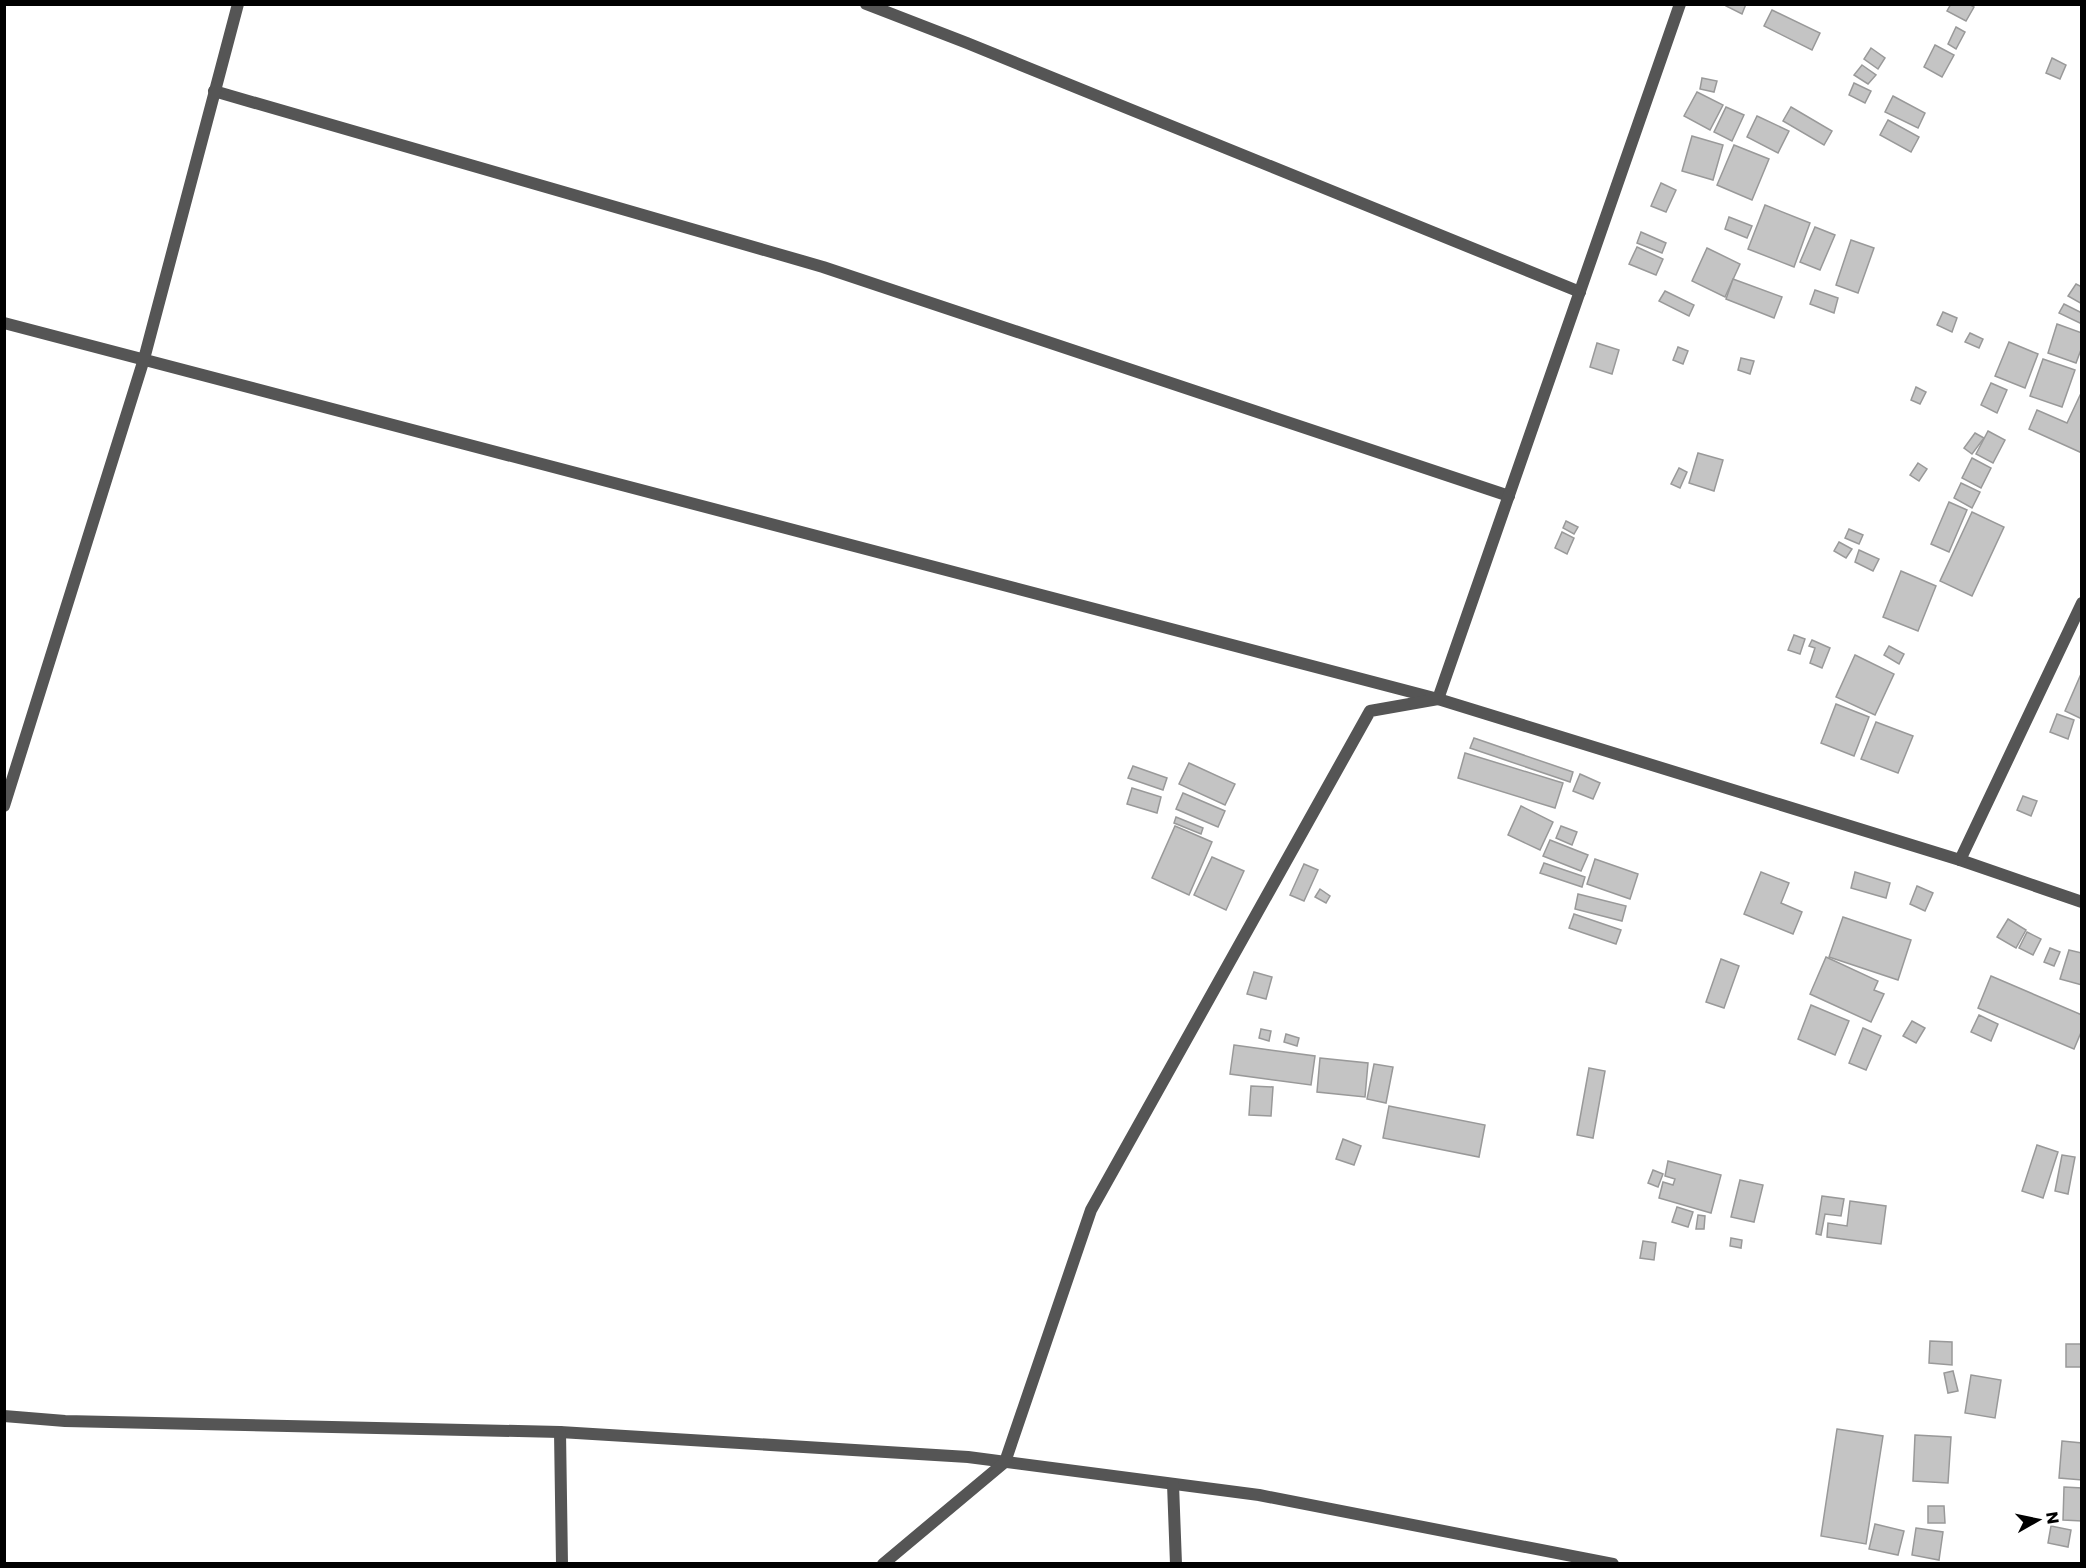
<svg xmlns="http://www.w3.org/2000/svg" width="2086" height="1568" font-family="Poppins,sans-serif">
<style>
.building{fill:#c4c4c4;stroke:#999;stroke-width:1.5}
.lines{fill:none;stroke-linecap:round;stroke-linejoin:round}
.street{stroke:#555;stroke-width:12}
</style>
<rect width="100%" height="100%" fill="#fff"/>
<g class="building">
<polygon points="1727,4 1746,4 1742,14 1726,6"/>
<polygon points="1951,4 1969,4 1974,7 1966,21 1947,11"/>
<polygon points="1772,10 1820,33 1812,50 1764,26"/>
<polygon points="1956,27 1965,32 1956,49 1948,44"/>
<polygon points="1935,45 1954,55 1942,77 1924,67"/>
<polygon points="1871,48 1885,58 1878,69 1864,59"/>
<polygon points="2052,58 2066,65 2060,79 2046,73"/>
<polygon points="1862,65 1876,75 1868,84 1854,75"/>
<polygon points="1702,78 1717,81 1714,92 1700,89"/>
<polygon points="1854,83 1871,91 1865,103 1849,95"/>
<polygon points="1697,92 1723,105 1710,130 1684,116"/>
<polygon points="1893,96 1925,113 1918,128 1885,112"/>
<polygon points="1726,107 1744,115 1732,141 1714,132"/>
<polygon points="1791,107 1832,131 1824,145 1783,121"/>
<polygon points="1757,116 1789,131 1778,153 1747,137"/>
<polygon points="1888,120 1919,137 1911,152 1880,135"/>
<polygon points="1692,136 1723,145 1713,180 1682,171"/>
<polygon points="1734,145 1769,159 1752,200 1717,185"/>
<polygon points="1661,183 1676,190 1666,212 1651,206"/>
<polygon points="1765,205 1810,223 1794,267 1748,249"/>
<polygon points="1729,217 1752,226 1747,238 1725,229"/>
<polygon points="1815,227 1835,235 1820,270 1800,262"/>
<polygon points="1641,232 1666,243 1662,253 1637,243"/>
<polygon points="1851,240 1874,248 1858,293 1836,285"/>
<polygon points="1637,247 1663,259 1656,275 1629,264"/>
<polygon points="1707,248 1740,264 1725,297 1692,281"/>
<polygon points="1733,279 1782,297 1774,318 1726,299"/>
<polygon points="2076,284 2082,287 2082,304 2068,296"/>
<polygon points="1815,290 1838,298 1834,313 1810,304"/>
<polygon points="1665,291 1694,305 1689,316 1659,301"/>
<polygon points="2064,304 2082,313 2082,324 2059,313"/>
<polygon points="1943,312 1957,318 1952,332 1937,325"/>
<polygon points="2057,324 2082,333 2082,347 2076,363 2048,353"/>
<polygon points="1970,333 1983,339 1979,348 1965,342"/>
<polygon points="2009,342 2038,354 2025,388 1995,376"/>
<polygon points="1597,343 1619,350 1612,374 1590,367"/>
<polygon points="1678,347 1688,351 1683,364 1673,360"/>
<polygon points="1741,358 1754,361 1750,374 1738,370"/>
<polygon points="2043,359 2075,370 2062,407 2030,396"/>
<polygon points="1991,383 2007,390 1997,413 1981,405"/>
<polygon points="1916,387 1926,392 1920,404 1911,400"/>
<polygon points="2082,391 2082,453 2029,429 2037,410 2067,423"/>
<polygon points="1988,431 2005,440 1993,463 1976,454"/>
<polygon points="1975,433 1984,438 1972,454 1964,448"/>
<polygon points="1698,453 1723,460 1714,491 1689,483"/>
<polygon points="1972,458 1991,468 1981,488 1962,478"/>
<polygon points="1918,463 1927,469 1919,481 1910,475"/>
<polygon points="1679,468 1687,472 1680,488 1671,484"/>
<polygon points="1961,483 1980,492 1972,508 1954,498"/>
<polygon points="1949,502 1967,510 1949,552 1931,544"/>
<polygon points="1972,512 2004,527 1972,596 1940,581"/>
<polygon points="1566,521 1578,527 1574,534 1563,528"/>
<polygon points="1849,529 1863,535 1859,544 1845,538"/>
<polygon points="1562,532 1574,538 1567,554 1555,548"/>
<polygon points="1839,542 1852,549 1846,558 1834,551"/>
<polygon points="1859,550 1879,559 1873,571 1855,562"/>
<polygon points="1901,571 1936,586 1918,631 1883,617"/>
<polygon points="1794,635 1805,639 1800,654 1788,650"/>
<polygon points="1812,640 1830,648 1822,668 1810,663 1815,648 1809,646"/>
<polygon points="1889,646 1904,654 1899,664 1884,655"/>
<polygon points="1855,655 1894,674 1875,715 1836,697"/>
<polygon points="2081,674 2082,674 2082,719 2065,711"/>
<polygon points="1836,704 1869,717 1854,756 1821,743"/>
<polygon points="2057,714 2074,720 2068,739 2050,732"/>
<polygon points="1876,722 1913,736 1898,773 1861,759"/>
<polygon points="1474,738 1573,772 1570,782 1470,748"/>
<polygon points="1465,753 1563,783 1555,808 1458,778"/>
<polygon points="1189,763 1235,784 1225,805 1179,784"/>
<polygon points="1133,766 1167,778 1163,790 1128,778"/>
<polygon points="1580,774 1600,783 1593,799 1573,791"/>
<polygon points="1132,788 1161,797 1157,813 1127,804"/>
<polygon points="1183,793 1225,811 1218,827 1176,809"/>
<polygon points="2023,796 2037,801 2031,816 2017,810"/>
<polygon points="1521,806 1553,822 1540,850 1508,835"/>
<polygon points="1176,817 1203,828 1201,834 1174,823"/>
<polygon points="1175,826 1212,842 1189,895 1152,878"/>
<polygon points="1561,826 1577,832 1572,845 1556,838"/>
<polygon points="1550,840 1588,855 1581,871 1543,856"/>
<polygon points="1212,857 1244,871 1226,910 1194,895"/>
<polygon points="1595,859 1638,874 1630,899 1587,884"/>
<polygon points="1544,863 1585,877 1582,887 1540,873"/>
<polygon points="1304,864 1318,870 1304,901 1290,895"/>
<polygon points="1761,872 1789,883 1781,903 1802,912 1793,934 1744,914"/>
<polygon points="1855,872 1890,883 1886,898 1851,888"/>
<polygon points="1917,886 1933,893 1925,911 1910,904"/>
<polygon points="1320,889 1330,896 1326,903 1315,897"/>
<polygon points="1578,894 1626,906 1622,921 1575,909"/>
<polygon points="1574,914 1621,930 1616,944 1569,928"/>
<polygon points="1843,917 1911,940 1898,980 1829,957"/>
<polygon points="2008,919 2026,930 2016,948 1997,937"/>
<polygon points="2027,932 2041,939 2033,955 2019,948"/>
<polygon points="2050,948 2060,952 2054,966 2044,962"/>
<polygon points="2069,950 2082,953 2082,985 2060,979"/>
<polygon points="1826,957 1878,981 1874,990 1884,994 1871,1022 1810,994"/>
<polygon points="1721,959 1739,966 1724,1008 1706,1002"/>
<polygon points="1254,972 1272,977 1266,999 1247,994"/>
<polygon points="1991,976 2082,1015 2082,1030 2074,1049 1978,1008"/>
<polygon points="1811,1005 1849,1021 1835,1055 1798,1039"/>
<polygon points="1979,1015 1998,1024 1991,1041 1971,1032"/>
<polygon points="1912,1021 1925,1028 1916,1043 1903,1036"/>
<polygon points="1863,1028 1881,1036 1866,1070 1849,1063"/>
<polygon points="1261,1029 1271,1031 1269,1041 1259,1038"/>
<polygon points="1286,1034 1299,1038 1297,1046 1284,1042"/>
<polygon points="1234,1045 1315,1056 1311,1085 1230,1074"/>
<polygon points="1320,1058 1368,1063 1365,1097 1317,1092"/>
<polygon points="1374,1064 1393,1067 1386,1103 1367,1099"/>
<polygon points="1589,1068 1605,1071 1593,1138 1577,1135"/>
<polygon points="1251,1086 1273,1087 1271,1116 1249,1115"/>
<polygon points="1389,1106 1485,1125 1479,1157 1383,1138"/>
<polygon points="1343,1139 1361,1146 1354,1165 1336,1159"/>
<polygon points="2037,1145 2058,1152 2043,1198 2022,1191"/>
<polygon points="2062,1155 2075,1157 2068,1194 2055,1191"/>
<polygon points="1668,1161 1721,1175 1711,1213 1659,1198 1663,1182 1673,1185 1675,1179 1665,1176"/>
<polygon points="1653,1170 1663,1174 1658,1187 1648,1183"/>
<polygon points="1740,1180 1763,1185 1754,1222 1731,1217"/>
<polygon points="1822,1196 1844,1199 1841,1216 1825,1214 1821,1235 1816,1234"/>
<polygon points="1850,1201 1886,1206 1881,1244 1827,1237 1828,1223 1847,1226"/>
<polygon points="1677,1207 1693,1212 1688,1227 1672,1222"/>
<polygon points="1698,1215 1705,1216 1704,1229 1696,1229"/>
<polygon points="1731,1238 1742,1240 1741,1248 1730,1246"/>
<polygon points="1643,1241 1656,1243 1654,1260 1640,1258"/>
<polygon points="1930,1341 1952,1342 1952,1365 1929,1363"/>
<rect x="2066" y="1344" width="16" height="23"/>
<polygon points="1953,1371 1958,1391 1948,1393 1944,1373"/>
<polygon points="1971,1375 2001,1380 1995,1418 1965,1413"/>
<polygon points="1837,1429 1883,1436 1866,1544 1821,1536"/>
<polygon points="1915,1435 1951,1437 1948,1483 1913,1481"/>
<polygon points="2062,1441 2082,1443 2082,1480 2059,1478"/>
<polygon points="2064,1487 2082,1488 2082,1521 2063,1520"/>
<polygon points="1928,1506 1944,1506 1945,1523 1928,1523"/>
<polygon points="1875,1524 1904,1531 1898,1555 1869,1549"/>
<polygon points="2051,1526 2071,1530 2068,1547 2048,1543"/>
<polygon points="1916,1528 1943,1532 1939,1560 1912,1555"/>
</g>
<g class="lines">
<g class="street">
<polyline points="866,4 967,43 1580,292"/>
<polyline points="214,91 823,267 1509,496"/>
<polyline points="4,323 1438,699 1960,860 2082,902"/>
<polyline points="4,806 144,359 238,4"/>
<polyline points="1960,860 2082,603"/>
<polyline points="4,1416 65,1421 560,1432 968,1457 1259,1495 1613,1564"/>
<polyline points="560,1432 562,1564"/>
<polyline points="1173,1484 1176,1564"/>
<polyline points="883,1564 1005,1462 1091,1210 1370,711 1438,699 1680,4"/>
</g>
</g>
<rect width="2086" height="1568" fill="none" stroke="#000000" stroke-width="12"/>
<g transform="translate(2038 1520) rotate(81)" stroke="#ffffff" stroke-width="4.5" paint-order="stroke">
<path d="M0-4.5L10 22L0 15L-10 22Z" fill="#000000"/>
<text y="-9" font-size="16" font-weight="bold" text-anchor="middle" fill="#000000">N</text>
</g>
</svg>
